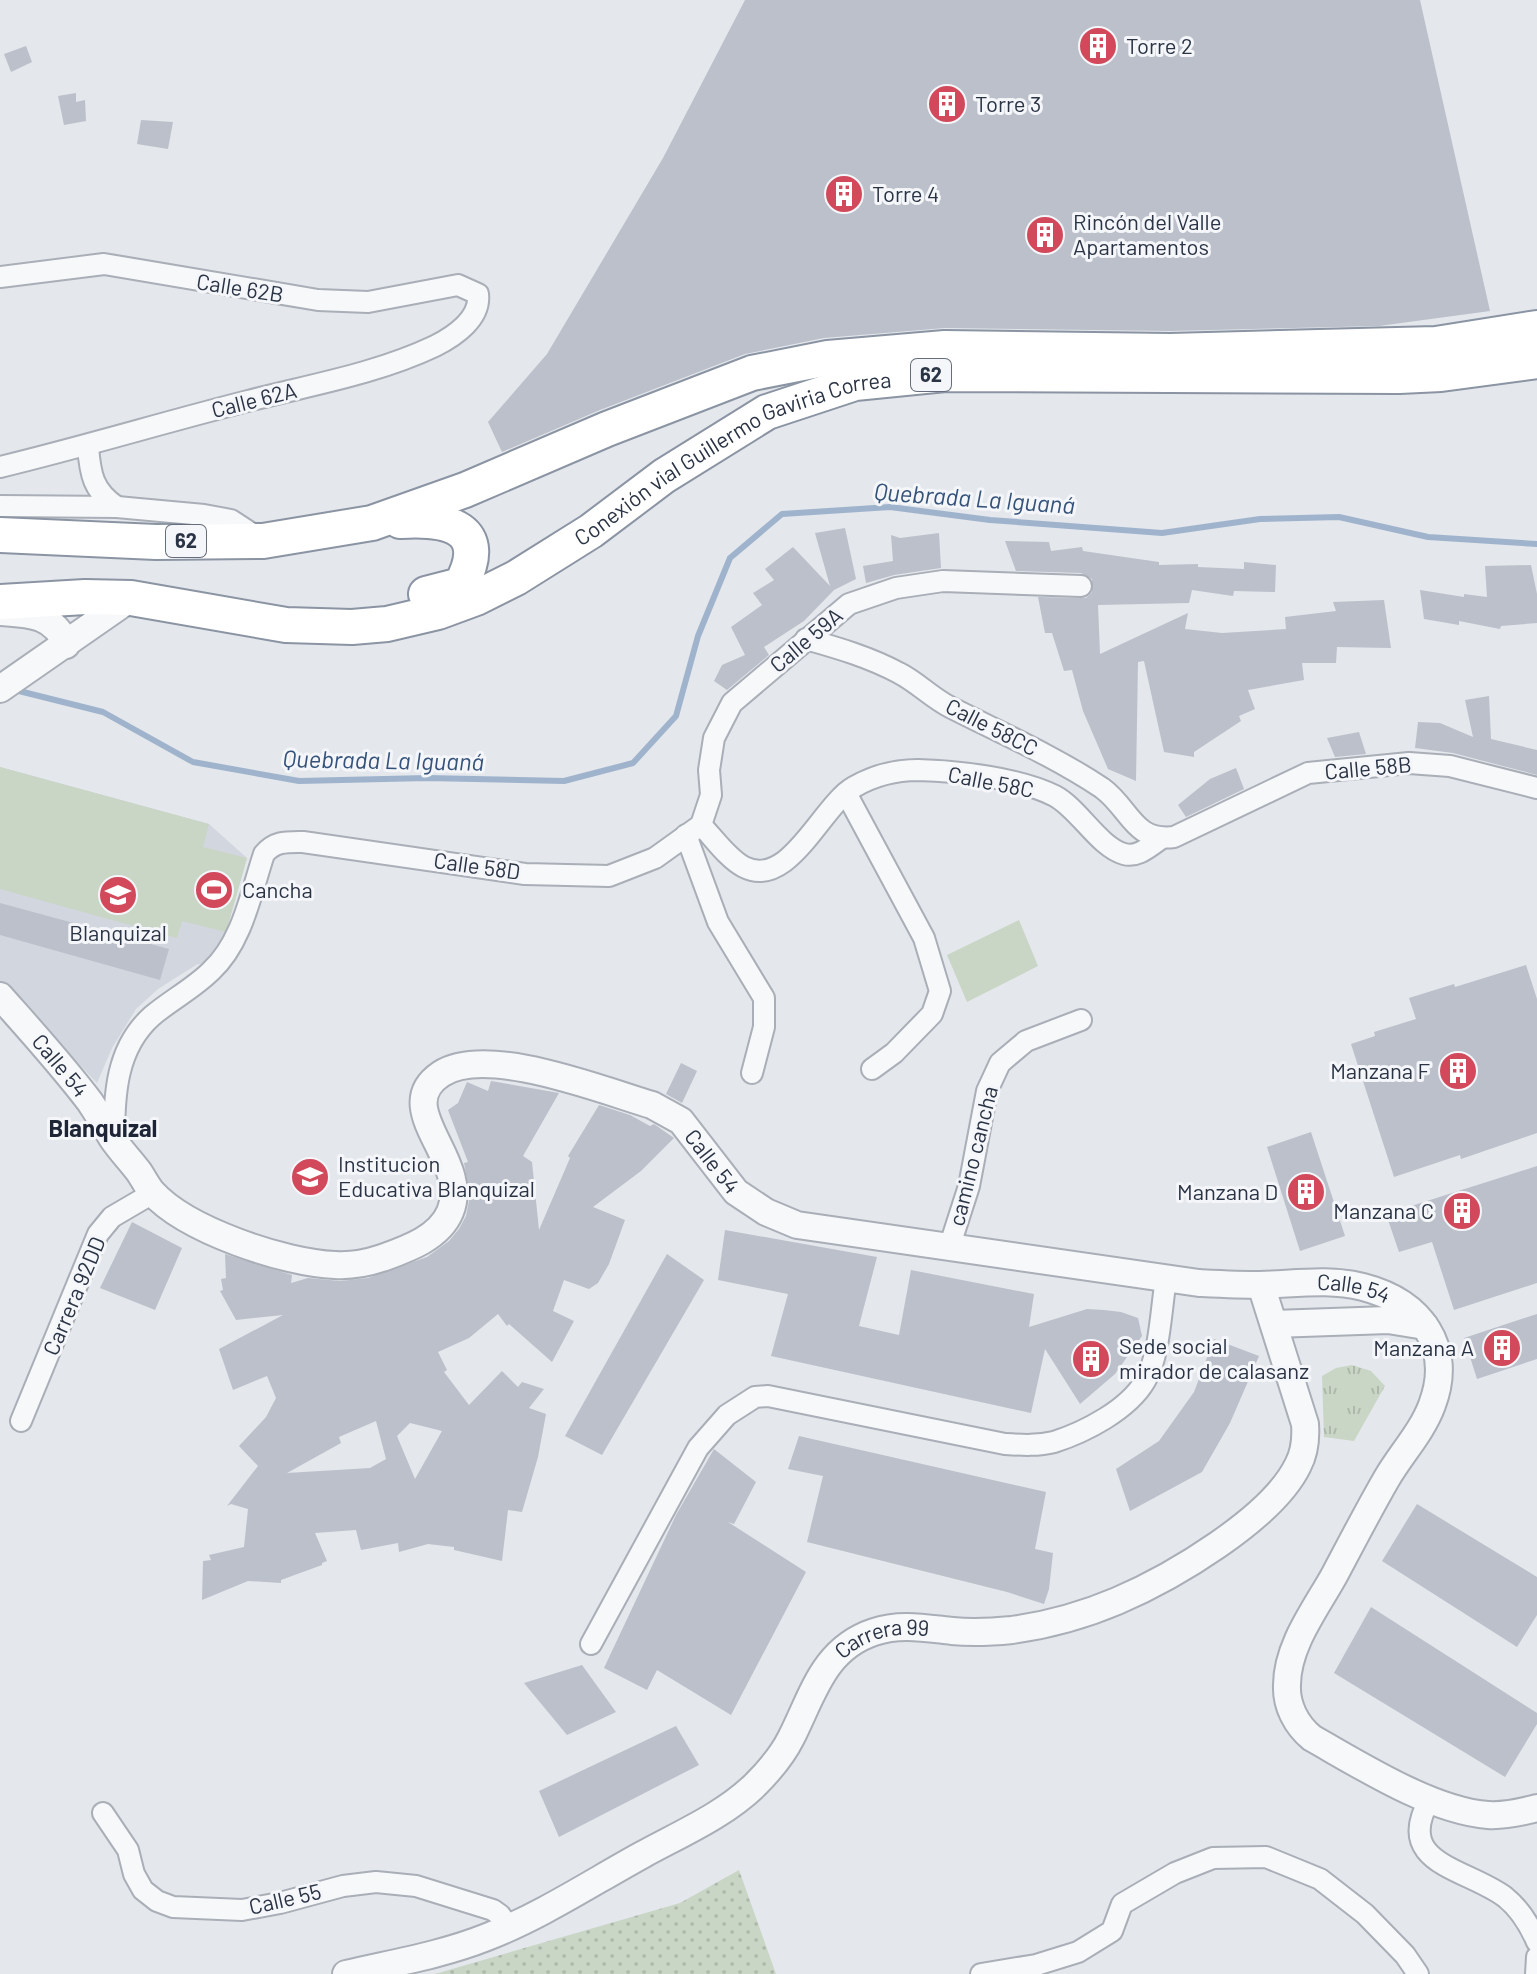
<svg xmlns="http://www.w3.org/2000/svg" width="1537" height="1974" font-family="Barlow,sans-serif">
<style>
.built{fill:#d2d6de}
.grass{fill:url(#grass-dots)}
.park{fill:url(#park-tufts)}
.pitch{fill:#c9d6c5}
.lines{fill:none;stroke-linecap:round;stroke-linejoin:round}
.stream{stroke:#9fb4cc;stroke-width:6}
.building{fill:#bbc0ca;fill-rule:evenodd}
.minor-casing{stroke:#a9aeb7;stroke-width:24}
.tertiary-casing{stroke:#a9aeb7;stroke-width:30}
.trunk-casing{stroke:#8b94a3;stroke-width:38}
.minor{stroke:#f7f8fa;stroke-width:20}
.tertiary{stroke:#f7f8fa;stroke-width:26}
.trunk{stroke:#fff;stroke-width:34}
.labels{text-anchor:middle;stroke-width:6;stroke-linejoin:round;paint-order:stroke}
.shield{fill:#f4f6f9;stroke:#676e7b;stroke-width:2}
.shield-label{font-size:20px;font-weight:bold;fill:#2b3445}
.poi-label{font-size:22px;fill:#2b3445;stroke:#f4f6f9;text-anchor:start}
.street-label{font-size:22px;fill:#2b3445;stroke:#f4f6f9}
.water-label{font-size:24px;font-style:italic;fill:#34527a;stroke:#f4f6f9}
.neighbourhood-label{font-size:24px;font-weight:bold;fill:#1d2536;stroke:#f4f6f9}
</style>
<defs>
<pattern id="grass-dots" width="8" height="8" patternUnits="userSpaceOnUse" patternTransform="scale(2)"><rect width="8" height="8" fill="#c9d6c5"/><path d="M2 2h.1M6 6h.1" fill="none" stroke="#adb8ab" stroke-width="1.8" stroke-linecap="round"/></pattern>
<pattern id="park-tufts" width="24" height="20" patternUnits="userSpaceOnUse" patternTransform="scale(2)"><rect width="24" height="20" fill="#c9d6c5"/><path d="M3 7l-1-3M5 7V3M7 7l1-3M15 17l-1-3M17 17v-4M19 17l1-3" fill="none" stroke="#adb8ab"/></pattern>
</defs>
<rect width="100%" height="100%" fill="#e4e7ec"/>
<polygon class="built" points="0,767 209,824 247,858 226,932 215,960 196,965 158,989 136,1009 112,1048 97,1083 0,981"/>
<polygon class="grass" points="739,1870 776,1974 435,1974 680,1903"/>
<polygon class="park" points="1352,1365 1371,1371 1385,1386 1354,1441 1324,1437 1322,1376 1336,1368"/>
<g class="pitch">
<polygon points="0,767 209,824 203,847 247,858 226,932 182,921 177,938 0,889"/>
<polygon points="1019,920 1038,966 967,1002 947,955"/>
</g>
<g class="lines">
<polyline class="stream" points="15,690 103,712 193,762 299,781 427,778 564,781 633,763 676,716 698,636 730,558 782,514 890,507 990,520 1162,533 1260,519 1339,517 1428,537 1537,544"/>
</g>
<g class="building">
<polygon points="745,0 1420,0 1490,311 1379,326 1170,331 945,328 824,338 745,354 600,410 502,452 488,422 547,354 663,158"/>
<polygon points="26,46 32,62 11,72 4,54"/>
<polygon points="76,93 76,102 85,100 86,121 64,125 58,96"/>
<polygon points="141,120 173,122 168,149 137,144"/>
<polygon points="845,528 856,579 834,590 804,621 764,647 769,655 727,690 714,681 722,665 745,655 731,627 762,605 753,593 774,580 765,569 793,547 830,586 815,533"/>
<polygon points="939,533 941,568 894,575 866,583 863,566 893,561 891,535 900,538"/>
<polygon points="1005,541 1049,542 1051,551 1082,547 1083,551 1159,562 1159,565 1198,564 1198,567 1244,569 1244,562 1276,565 1275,592 1234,591 1233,596 1192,590 1189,603 1098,605 1100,654 1188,613 1185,629 1222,633 1286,629 1285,617 1336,611 1333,602 1384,600 1391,648 1337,647 1336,663 1302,663 1304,680 1248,690 1255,709 1239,716 1241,721 1194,752 1194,757 1164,752 1144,661 1138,662 1136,781 1108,769 1083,711 1072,670 1064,671 1052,633 1045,633 1038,597 1086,598 1092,592 1092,579 1081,573 1016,571"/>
<polygon points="1531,565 1537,594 1537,623 1501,626 1500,629 1459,621 1459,625 1424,619 1420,590 1464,597 1464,594 1487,597 1485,566"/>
<polygon points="1489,696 1491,739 1537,750 1537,775 1453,753 1415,748 1418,722 1440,723 1473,737 1465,700"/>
<polygon points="1359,732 1366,754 1335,757 1327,738"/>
<polygon points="1236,768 1244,789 1186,817 1178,805 1210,779"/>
<polygon points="0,903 169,949 160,980 0,935"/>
<polygon points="1526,965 1537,999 1537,1133 1461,1159 1460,1155 1394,1177 1351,1044 1375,1036 1374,1032 1416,1019 1409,998 1454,984 1455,987"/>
<polygon points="681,1063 697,1071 682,1103 666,1094"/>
<path d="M491,1081L559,1093L523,1156L532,1162L539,1230L570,1158L568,1156L599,1105L630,1115L650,1126L654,1124L674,1138L641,1171L593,1207L625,1220L609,1264L598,1283L589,1289L564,1280L553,1311L574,1321L552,1362L509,1324L507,1326L498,1314L469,1338L438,1352L447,1370L444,1372L469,1405L502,1371L518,1387L522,1382L544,1389L529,1408L546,1414L538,1457L522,1512L508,1510L502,1561L454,1550V1547L428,1544L399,1552L398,1543L361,1550L356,1530L315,1533L327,1561L322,1563V1565L281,1580V1583L248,1581L202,1600L203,1561L211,1560L209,1555L244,1547L248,1509L231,1504L227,1506L258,1466L239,1446L266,1417L276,1398L267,1376L233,1390L219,1349L283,1315L236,1320L220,1291L223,1290L221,1279L226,1278L225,1254L292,1275L291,1283L308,1278L340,1281L368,1278L427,1257L449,1241L459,1229L466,1216L470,1196L464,1163L468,1162L448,1110L458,1103L467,1082L488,1091ZM376,1421L386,1459L370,1468L287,1473L341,1443L339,1437ZM410,1423L442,1431L415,1479L397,1436Z"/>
<polygon points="1311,1132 1345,1236 1300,1251 1267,1147"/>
<polygon points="1537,1166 1537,1283 1454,1310 1432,1242 1399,1252 1386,1214"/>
<polygon points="132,1222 182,1248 155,1310 100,1288"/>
<polygon points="725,1230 877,1257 859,1326 899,1335 911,1270 1034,1294 1029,1327 1087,1309 1104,1310 1121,1312 1138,1318 1142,1336 1115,1374 1080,1404 1045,1349 1031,1413 771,1356 788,1294 718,1280"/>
<polygon points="667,1254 704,1280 602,1455 565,1436"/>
<polygon points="1537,1314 1537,1359 1477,1379 1464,1338"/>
<polygon points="1214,1339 1259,1356 1230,1423 1202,1472 1130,1511 1116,1469 1159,1441 1194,1392"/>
<polygon points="799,1436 1046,1492 1035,1549 1053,1553 1049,1589 1044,1604 1007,1592 807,1542 823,1476 788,1469"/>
<polygon points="714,1449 756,1482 734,1524 728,1522 806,1572 731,1715 657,1670 647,1690 604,1668 676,1515"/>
<polygon points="1417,1504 1537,1577 1537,1615 1517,1647 1382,1561"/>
<polygon points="1371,1607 1537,1713 1537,1724 1505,1777 1334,1673"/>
<polygon points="582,1665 616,1712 567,1735 524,1683"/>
<polygon points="676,1726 699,1765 559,1837 539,1791"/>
</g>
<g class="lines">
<g class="minor-casing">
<g id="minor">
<path d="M0,277L104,264L318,300L368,302L458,285L478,294C481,318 455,336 435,346C376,374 310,385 248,401C165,422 83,447 0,467"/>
<path d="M88,446C90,474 93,491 117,507"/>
<polyline points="0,506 117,507 204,515 231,520 260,539"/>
<path d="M806,639C838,648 869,657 899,673C917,682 932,698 950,707C1001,733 1054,756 1102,788C1130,808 1133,842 1174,837L1308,773L1409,763L1450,766L1537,788"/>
<polyline points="846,793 924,938 940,991 932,1014 894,1053 872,1069"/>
<path d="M701,825C713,837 728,859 744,867C789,890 821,806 854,787C873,776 896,770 918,770C957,771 1020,778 1055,796C1079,809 1099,847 1124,854C1138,858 1150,846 1162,838"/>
<polyline points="686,835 718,922 764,998 764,1027 752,1073"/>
<path d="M114,1140C114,1095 116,1048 152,1016C171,1000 194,988 211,971C242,943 251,893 264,854C275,841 286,842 303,842L525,874L609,876L655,858L701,825L711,795L709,770L714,738L732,703L849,604L896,588L943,581L1081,586"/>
<polyline points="949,1248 969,1186 987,1091 1000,1063 1026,1041 1081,1020"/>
<polyline points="21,1421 98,1234 112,1217 153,1193"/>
<path d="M591,1644L698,1448L727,1415L755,1397L768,1396L1005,1444C1022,1445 1038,1446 1054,1442C1085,1432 1128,1410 1145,1381C1160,1356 1161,1308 1166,1279"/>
<path d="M1430,1799C1392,1864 1466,1868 1505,1897C1520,1909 1530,1926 1537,1942"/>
<polyline points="103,1813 128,1850 134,1874 143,1890 157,1901 173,1907 242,1910 280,1903 343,1886 376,1882 416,1886 493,1910 500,1915 509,1927"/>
<polyline points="981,1974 1036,1965 1078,1952 1112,1931 1122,1904 1175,1873 1213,1858 1266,1857 1320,1879 1365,1914 1405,1955 1418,1974"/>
<polyline points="1536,1974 1537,1957"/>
</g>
</g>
<g class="tertiary-casing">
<g id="tertiary">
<path d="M0,612C29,614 55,614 66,645"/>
<polyline points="0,689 131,598"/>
<path id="s1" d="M0,996C31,1031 62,1065 90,1102C98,1114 105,1126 112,1138C120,1150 130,1160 139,1172C143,1178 147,1186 152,1192C186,1230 284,1263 335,1265C351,1266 367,1263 382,1258C407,1249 439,1238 450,1212C472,1160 389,1109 441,1074C487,1044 604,1091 652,1105L681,1121L736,1192L766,1212L797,1225L1199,1283C1220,1284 1240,1285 1260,1285C1295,1284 1329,1278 1363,1287C1421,1302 1454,1347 1432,1405C1422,1432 1401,1454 1387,1478C1369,1509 1352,1542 1335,1574C1317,1607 1287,1645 1287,1685C1286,1705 1296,1725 1312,1738C1360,1765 1432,1811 1488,1815C1503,1816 1522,1812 1537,1808"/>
<polyline points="1274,1324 1388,1320 1425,1326"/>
<path id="s2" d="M346,1974C393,1963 442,1955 487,1937C541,1916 591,1883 642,1855C680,1834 723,1816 755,1785C769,1771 782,1756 791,1738C813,1695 823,1649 874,1632C900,1623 925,1628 952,1631C972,1633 992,1632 1012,1630C1048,1625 1084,1615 1117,1601C1171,1578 1272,1519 1298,1465C1305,1452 1306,1438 1305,1424L1261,1285"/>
</g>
</g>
<g class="trunk-casing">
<g id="trunk">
<path d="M400,521C447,518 492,527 461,585L426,594"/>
<polyline points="0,535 156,542 263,541 372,523 465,490 607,429 752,373 828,358 945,348 1170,351 1436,344 1537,328"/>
<path id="s3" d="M0,602L85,597L131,598L286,625L352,627L387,624L438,612L476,598L516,578L591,531L664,476L767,412L855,383L945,374L1399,376L1441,374L1537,361"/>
</g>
</g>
<use href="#minor" class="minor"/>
<use href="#tertiary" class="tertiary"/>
<use href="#trunk" class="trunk"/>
</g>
<defs>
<g id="building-disc" transform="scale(2)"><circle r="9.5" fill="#d1495b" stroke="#f4f6f9"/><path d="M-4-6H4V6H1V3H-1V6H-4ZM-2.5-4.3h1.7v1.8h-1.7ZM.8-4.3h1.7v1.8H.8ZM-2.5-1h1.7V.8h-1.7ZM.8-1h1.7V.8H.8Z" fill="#fff"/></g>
<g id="stadium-disc" transform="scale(2)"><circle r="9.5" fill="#d1495b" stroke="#f4f6f9"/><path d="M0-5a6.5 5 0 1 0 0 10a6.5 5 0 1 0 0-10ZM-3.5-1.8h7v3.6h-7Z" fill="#fff"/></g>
<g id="school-disc" transform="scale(2)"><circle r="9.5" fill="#d1495b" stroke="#f4f6f9"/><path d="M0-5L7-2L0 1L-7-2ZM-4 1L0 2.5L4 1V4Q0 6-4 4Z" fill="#fff"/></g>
</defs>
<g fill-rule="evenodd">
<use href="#building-disc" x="1098" y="46"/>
<use href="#building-disc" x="947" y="104"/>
<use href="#building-disc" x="844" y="194"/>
<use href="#building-disc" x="1045" y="235"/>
<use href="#stadium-disc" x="214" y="890"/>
<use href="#school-disc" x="118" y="895"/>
<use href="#building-disc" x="1458" y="1071"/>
<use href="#school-disc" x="310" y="1177"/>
<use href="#building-disc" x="1306" y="1192"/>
<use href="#building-disc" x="1462" y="1211"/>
<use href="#building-disc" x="1502" y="1348"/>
<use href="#building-disc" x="1091" y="1359"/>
</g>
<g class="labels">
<g class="shield">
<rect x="911" y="359" width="40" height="32" rx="6"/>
<rect x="166" y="525" width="40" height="32" rx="6"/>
</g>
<g class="shield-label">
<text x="931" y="382">62</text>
<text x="186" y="548">62</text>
</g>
<g class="poi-label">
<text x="1126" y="54">Torre 2</text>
<text x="975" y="112">Torre 3</text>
<text x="872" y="202">Torre 4</text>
<text x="1073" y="230">Rincón del Valle<tspan x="1073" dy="25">Apartamentos</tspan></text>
<text x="242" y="898">Cancha</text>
<text x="118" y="941" text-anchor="middle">Blanquizal</text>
<text x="1430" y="1079" text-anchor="end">Manzana F</text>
<text x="338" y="1172">Institucion<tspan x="338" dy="25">Educativa Blanquizal</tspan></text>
<text x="1278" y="1200" text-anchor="end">Manzana D</text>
<text x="1434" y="1219" text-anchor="end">Manzana C</text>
<text x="1119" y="1354">Sede social<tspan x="1119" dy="25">mirador de calasanz</tspan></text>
<text x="1474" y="1356" text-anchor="end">Manzana A</text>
</g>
<g class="street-label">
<text transform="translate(240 288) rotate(9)" y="8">Calle 62B</text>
<text transform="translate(254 400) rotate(-14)" y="8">Calle 62A</text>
<text dy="8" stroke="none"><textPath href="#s3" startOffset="778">Conexión vial Guillermo Gaviria Correa</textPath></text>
<text transform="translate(806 640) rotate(-40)" y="8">Calle 59A</text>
<text transform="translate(992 727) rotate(27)" y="8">Calle 58CC</text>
<text transform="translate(1368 768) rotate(-5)" y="8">Calle 58B</text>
<text transform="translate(991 782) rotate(11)" y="8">Calle 58C</text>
<text transform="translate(477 866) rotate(8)" y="8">Calle 58D</text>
<text dy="8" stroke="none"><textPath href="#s1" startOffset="92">Calle 54</textPath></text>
<text transform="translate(973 1156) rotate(-76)" y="8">camino cancha</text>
<text dy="8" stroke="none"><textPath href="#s1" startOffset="1034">Calle 54</textPath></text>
<text dy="8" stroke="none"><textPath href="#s1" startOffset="1704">Calle 54</textPath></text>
<text transform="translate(74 1296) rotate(-67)" y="8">Carrera 92DD</text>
<text dy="8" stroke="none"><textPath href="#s2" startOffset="660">Carrera 99</textPath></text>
<text transform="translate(285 1899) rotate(-13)" y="8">Calle 55</text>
</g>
<g class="water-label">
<text transform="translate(974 499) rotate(4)" y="8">Quebrada La Iguaná</text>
<text transform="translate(383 761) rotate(1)" y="8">Quebrada La Iguaná</text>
</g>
<g class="neighbourhood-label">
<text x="103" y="1137">Blanquizal</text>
</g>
</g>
</svg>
